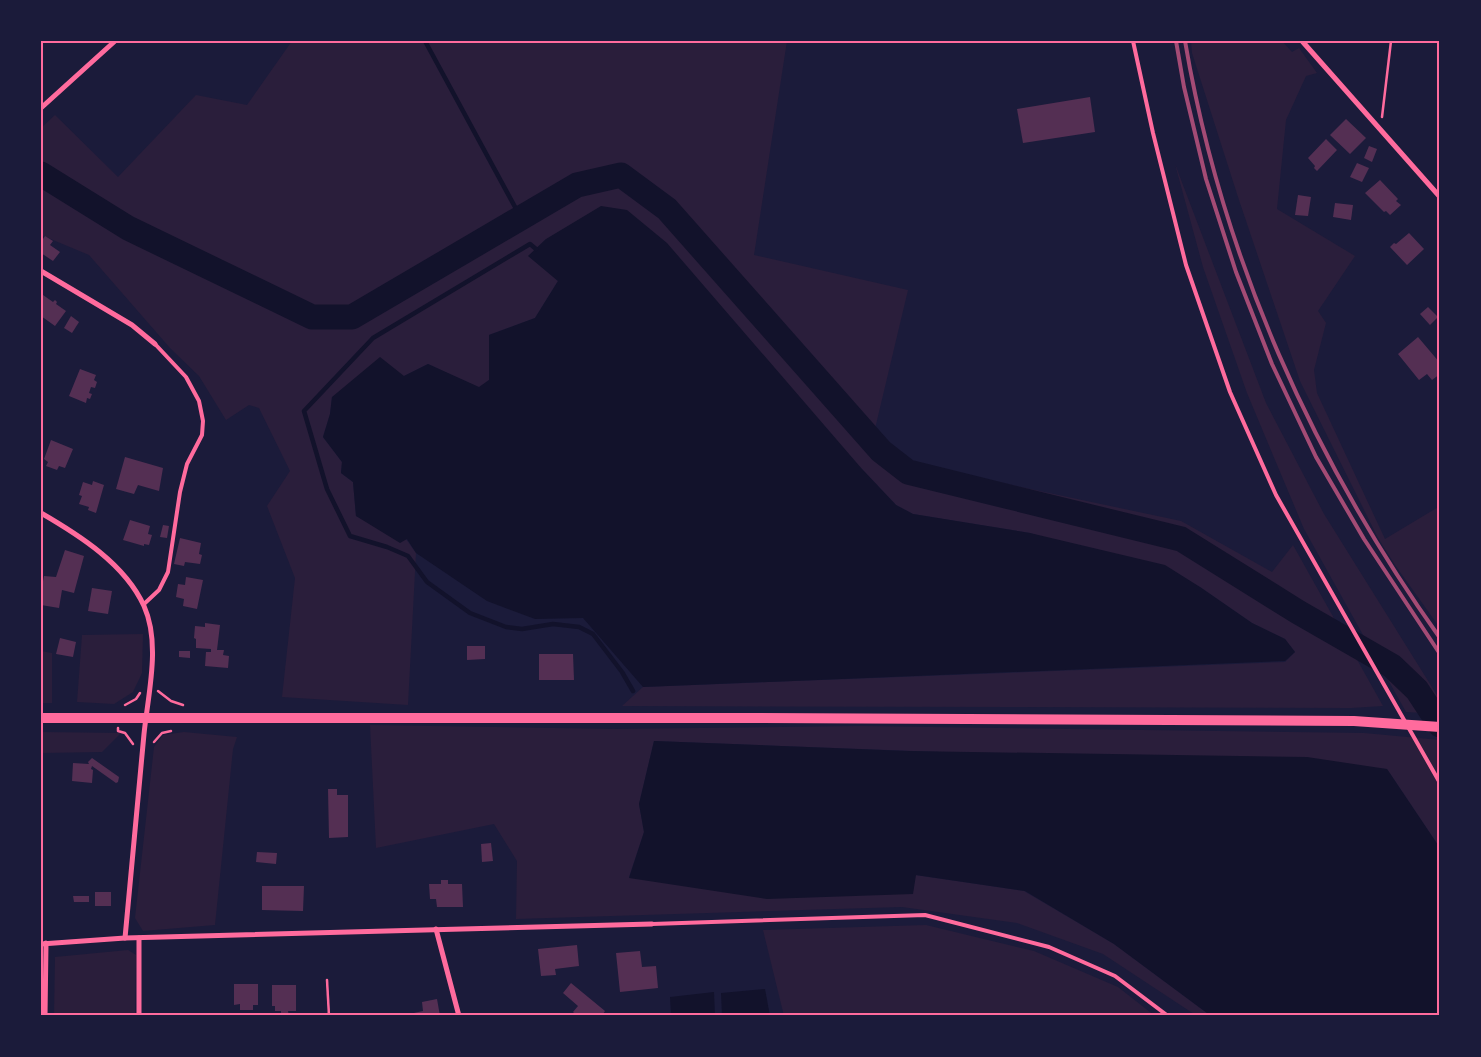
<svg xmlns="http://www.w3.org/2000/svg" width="1481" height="1057" font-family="'Work Sans',sans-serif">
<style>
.green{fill:#2a1e3b}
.water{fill:#12122b}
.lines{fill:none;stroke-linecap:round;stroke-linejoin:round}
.stream{stroke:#12122b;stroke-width:4.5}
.river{stroke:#12122b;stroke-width:25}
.building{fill:#542f53}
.path{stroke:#ff6b9d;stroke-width:2.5}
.service{stroke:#ff6b9d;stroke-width:4}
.minor{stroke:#ff6b9d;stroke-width:5}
.secondary{stroke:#ff6b9d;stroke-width:10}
.rail{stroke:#a44b75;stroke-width:4}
.neatline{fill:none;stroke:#ff6b9d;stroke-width:2}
</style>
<rect width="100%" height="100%" fill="#1b1b3a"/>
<g class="green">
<polygon points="292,41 787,41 754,255 908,290 874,433 908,463 1181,521 1272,572 1293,545 1383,706 1351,708 622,706 643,687 1285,662 1295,652 1285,639 1252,623 1200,587 1030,533 913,514 896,505 862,469 546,239 529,256 558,281 535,318 489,335 489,380 479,388 428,364 404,376 332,397 330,414 323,437 342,462 341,473 353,482 356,516 406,539 416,553 408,705 282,697 295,578 267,506 290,471 259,408 249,405 226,420 199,376 170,348 89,255 41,235 41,128 55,115 118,177 196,95 247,105"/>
<polygon points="1191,41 1282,41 1292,52 1299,48 1317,73 1306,76 1286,120 1277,209 1355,256 1318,311 1326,323 1314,370 1317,393 1385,539 1440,506 1440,628 1395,565 1378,538 1300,381 1238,197 1192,53"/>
<polygon points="1175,164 1266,403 1324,514 1440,700 1440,714 1406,712 1304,529 1247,393 1203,267"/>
<polygon points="143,634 142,673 133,692 114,704 77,702 82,635"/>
<polygon points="41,651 52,653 52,703 41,703"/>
<polygon points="370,725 614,729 861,726 1364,733 1440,740 1440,848 1387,769 654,741 639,804 644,832 629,877 912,894 915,875 1024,891 1114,944 1211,1016 1197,1016 1103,954 1017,923 902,907 516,919 517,861 494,824 376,848"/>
<polygon points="41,732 121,733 102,752 41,753"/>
<polygon points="184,732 237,737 233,749 215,925 143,931 135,918 154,747 163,735"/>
<polygon points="926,925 1034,951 1118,987 1155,1016 784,1016 763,930"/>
<polygon points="128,950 136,955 135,1016 54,1016 55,957"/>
</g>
<g class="water">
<polygon points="601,206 627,210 667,243 862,469 896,505 913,514 1030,533 1165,565 1200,587 1252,623 1285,639 1295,652 1285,661 643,687 583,618 535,619 487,601 416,553 407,539 400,543 356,516 353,482 341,473 342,462 323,437 330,414 332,397 380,357 404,376 428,364 479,387 489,380 489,335 535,318 558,281 528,256 546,239"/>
<polygon points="654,741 908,751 1307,757 1387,769 1440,848 1440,1016 1211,1016 1114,944 1025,891 916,875 913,894 767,899 629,878 644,832 639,804"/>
<polygon points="765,989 770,1016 722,1016 721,993"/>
<polygon points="714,992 715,1016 671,1016 670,997"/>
</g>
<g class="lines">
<g class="stream">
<polyline points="425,41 521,218"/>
<polyline points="536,249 530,244 373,338 304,411 327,489 350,536 387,547 408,556 427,582 470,613 506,627 522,629 553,624 579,627 593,634 622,672 633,691"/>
</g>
<polyline class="river" points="41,174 128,228 312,317 352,317 577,185 621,175 667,209 881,451 908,472 1181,539 1298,612 1392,666 1417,690 1440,725"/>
</g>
<g class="building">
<polygon points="1090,97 1095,132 1023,143 1017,109"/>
<polygon points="1346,119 1366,138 1350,154 1330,135"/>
<polygon points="1326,139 1337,150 1317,171 1314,168 1315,166 1308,158"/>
<polygon points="1369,146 1377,149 1372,162 1364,158"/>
<polygon points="1357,163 1369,168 1362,182 1350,177"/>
<polygon points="1380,180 1398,199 1396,201 1401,205 1390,215 1386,211 1384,212 1365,193"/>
<polygon points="1298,195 1311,197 1308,216 1295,215"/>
<polygon points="1335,203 1353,205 1351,220 1333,217"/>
<polygon points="1409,233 1424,249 1407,265 1390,247 1394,243 1396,244"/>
<polygon points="45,236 53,241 50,245 60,252 53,261 41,253 41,238 43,239"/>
<polygon points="43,295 53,302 55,300 57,302 56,304 66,311 55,326 41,316"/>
<polygon points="1428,307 1438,317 1430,325 1420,314"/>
<polygon points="71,316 79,322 72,333 64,328"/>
<polygon points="1418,337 1440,363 1440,374 1432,380 1427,374 1419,380 1398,354"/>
<polygon points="80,369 96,375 94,380 97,382 95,388 91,387 89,393 92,394 90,399 87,398 86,403 69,396"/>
<polygon points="51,440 73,449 65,468 59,466 57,470 46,466 48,462 44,459"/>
<polygon points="125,457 163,468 159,491 138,485 134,494 116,489"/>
<polygon points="93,481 104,485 96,513 88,510 89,507 79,504 82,496 79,495 83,482 92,485"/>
<polygon points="130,520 150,526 148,534 152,535 149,545 144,544 144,546 123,540"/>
<polygon points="163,525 169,526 167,538 160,537"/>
<polygon points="180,538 201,543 199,554 202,555 200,564 185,562 184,566 174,564"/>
<polygon points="65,550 84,556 74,593 62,590 59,608 41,605 41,592 44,576 56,577"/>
<polygon points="186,577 203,580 197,609 183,606 184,599 176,597 178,584 185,585"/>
<polygon points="92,588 112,591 108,614 88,611"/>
<polygon points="205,623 220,625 217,650 224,650 223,655 229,656 228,668 205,666 206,652 211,652 211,649 196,648 196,639 194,638 195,626 205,627"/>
<polygon points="60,638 76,642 73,657 56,654"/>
<polygon points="467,646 485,646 485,659 467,660"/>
<polygon points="179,651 190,651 190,658 179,657"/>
<polygon points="539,654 573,654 574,680 539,680"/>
<polygon points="92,758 119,777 118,782 116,783 92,766 91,769 93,770 92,783 72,781 73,763 89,764 88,762"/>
<polygon points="328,789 337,789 337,795 348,795 348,837 329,838"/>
<polygon points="491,843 493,861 482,862 481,844"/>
<polygon points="257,852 277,853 276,864 256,862"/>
<polygon points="441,880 448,880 448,884 462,884 463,907 437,907 436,899 430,899 429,884 441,884"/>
<polygon points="262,886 304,886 303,911 262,910"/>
<rect x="95" y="892" width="16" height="14"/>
<polygon points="73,896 89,896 89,902 74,902"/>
<polygon points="577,945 579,966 555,969 556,975 541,976 538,949"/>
<polygon points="640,951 642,967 656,966 658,988 620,992 616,953"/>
<polygon points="571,983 605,1011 603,1014 606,1016 577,1016 573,1012 578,1006 563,993"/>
<polygon points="234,984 258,984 258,1005 253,1005 253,1010 240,1010 240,1004 234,1005"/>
<polygon points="272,985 296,985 296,1011 288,1011 289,1016 281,1016 281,1011 275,1011 275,1006 272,1006"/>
<polygon points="437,999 440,1016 400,1016 423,1011 422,1002"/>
</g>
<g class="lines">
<g class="path">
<polyline points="1382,117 1391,41"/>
<polyline points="158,691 171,701 183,705"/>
<polyline points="125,705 136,699 140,693"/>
<polyline points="118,728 118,731 125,733 133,744"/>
<polyline points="154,742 162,733 171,731"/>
<polyline points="327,980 329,1016"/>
</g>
<g class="service">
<polyline points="1133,41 1153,133 1186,265 1230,392 1276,495 1440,783"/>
<polyline points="144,604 159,590 168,572 180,492 187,464 202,435 203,421 199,401 186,377 155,344"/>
<polyline points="652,924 925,915 1049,947 1115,976 1168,1016"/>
</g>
<g class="minor">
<polyline points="1302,41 1440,197"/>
<polyline points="41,108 115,41"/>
<polyline points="41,271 132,325 155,344"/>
<path d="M41,513C79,535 125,564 144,606C161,644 148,694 144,734C138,802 131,870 125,938"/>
<polyline points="436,929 459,1016"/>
<polyline points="41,944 125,938 652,924"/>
<polyline points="45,1016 46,943"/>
<polyline points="139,1016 139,938"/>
</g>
<polyline class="secondary" points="41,718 761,718 1354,721 1440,727"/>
<g class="rail">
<polyline points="1176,41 1184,87 1206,179 1236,272 1272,364 1316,457 1364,539 1440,654"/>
<path d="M1185,41C1222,258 1313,460 1440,638"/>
</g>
</g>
<rect width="1481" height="1057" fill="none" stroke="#1b1b3a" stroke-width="85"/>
<rect x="42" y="42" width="1396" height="972" class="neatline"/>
</svg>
